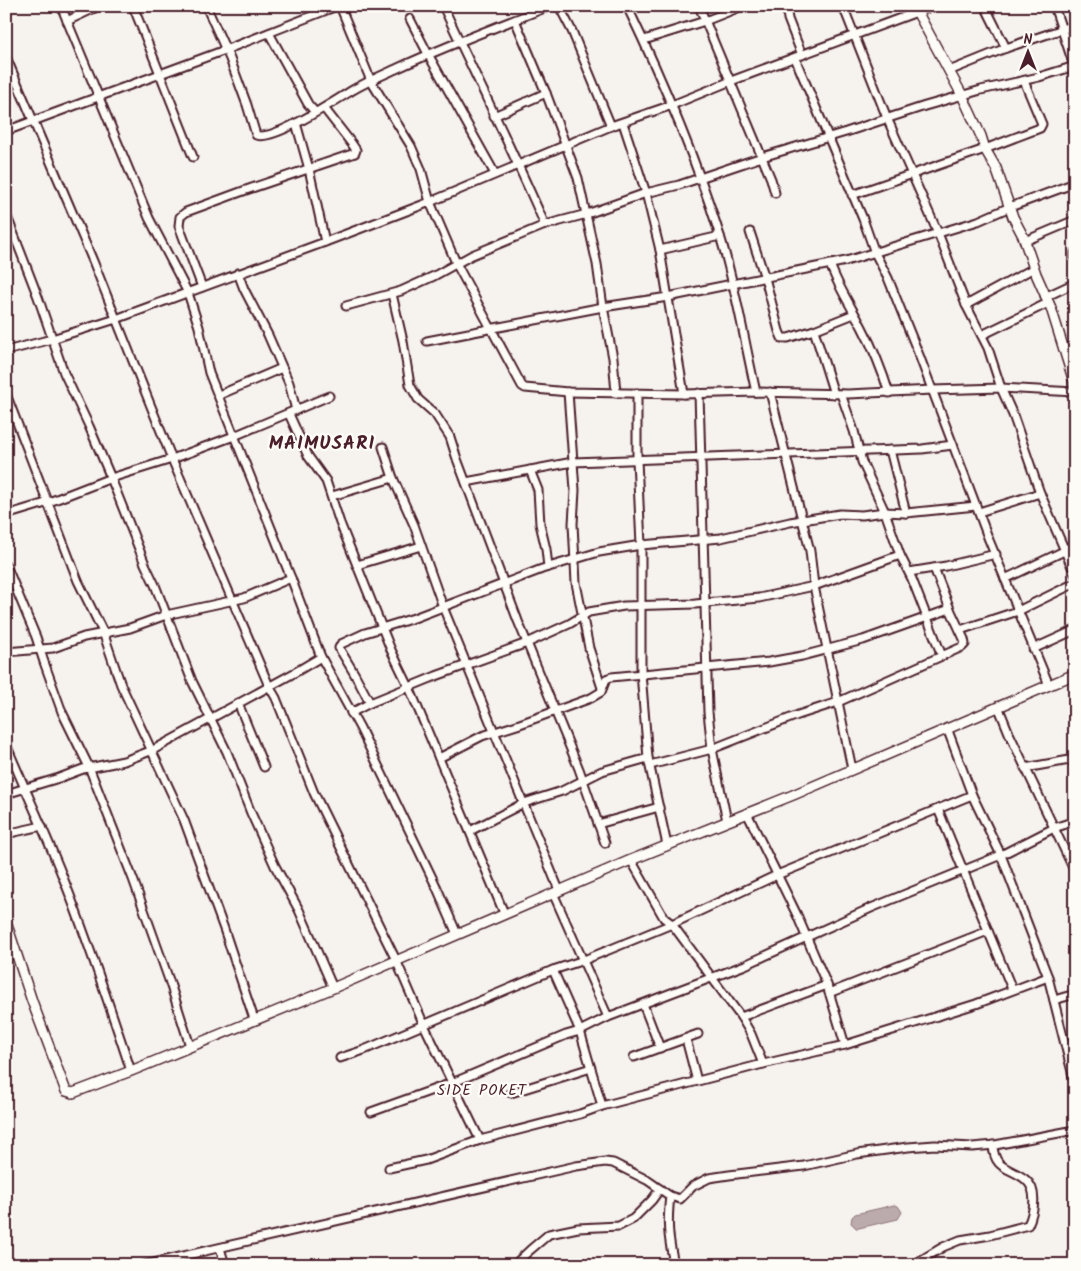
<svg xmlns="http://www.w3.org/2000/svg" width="1081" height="1271" font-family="Kalam,sans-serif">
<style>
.water{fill:#bbabac;stroke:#8e7378}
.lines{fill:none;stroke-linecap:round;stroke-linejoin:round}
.minor-casing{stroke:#4a1f2b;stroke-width:11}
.major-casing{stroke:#4a1f2b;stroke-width:12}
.minor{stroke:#fdfcf7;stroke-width:7}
.major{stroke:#fdfcf7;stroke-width:9}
.labels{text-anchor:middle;stroke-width:4.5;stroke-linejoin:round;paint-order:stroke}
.neighbourhood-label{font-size:15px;letter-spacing:1px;fill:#4a1f2b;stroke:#fdfcf7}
.district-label{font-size:19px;font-weight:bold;letter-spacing:1px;fill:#4a1f2b;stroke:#fdfcf7}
</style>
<rect width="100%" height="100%" fill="#f6f3ef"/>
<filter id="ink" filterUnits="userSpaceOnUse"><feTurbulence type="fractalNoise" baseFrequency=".02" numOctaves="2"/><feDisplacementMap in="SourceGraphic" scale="10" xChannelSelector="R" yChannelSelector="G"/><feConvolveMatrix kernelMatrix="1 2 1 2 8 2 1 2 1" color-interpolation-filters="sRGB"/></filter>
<g filter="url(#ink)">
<polygon class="water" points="894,1205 898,1206 902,1212 898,1219 859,1228 856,1228 851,1223 852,1217 855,1214"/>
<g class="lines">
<g class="minor-casing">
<g id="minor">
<polyline points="61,6 149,218 188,293 199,327 209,373 291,578 321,657 360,728 437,888 457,934"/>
<polyline points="133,6 193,157"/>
<path d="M206,6L230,59L247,105L256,135C272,142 335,101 351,91C366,82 383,75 398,68C448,45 499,26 550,6"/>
<polyline points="340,6 371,81 411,146 421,169 430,202 457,265 522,386 525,388 568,392 684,394 756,392 848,394 933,390 1001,388 1075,392"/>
<path d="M443,6C477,79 513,151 545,225"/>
<polyline points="559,6 572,31 611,126"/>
<path d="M627,6C663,81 695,157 720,236C736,287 744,340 756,392"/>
<polyline points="699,6 771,179 775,193"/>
<polyline points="786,6 788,19 802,55"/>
<polyline points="843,6 887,118 938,233 966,305 988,348 1001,388 1013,415 1040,493 1075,574"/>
<polyline points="985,6 1006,48"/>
<polyline points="1054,6 1075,69"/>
<polyline points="410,19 428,54 495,174"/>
<polyline points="515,20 546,93 578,178 597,264 603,307 613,358 616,393"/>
<polyline points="67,21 99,6"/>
<polyline points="269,33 308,104 315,112"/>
<polyline points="644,40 705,21 743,6"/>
<polyline points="6,57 93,261 172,459 269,686 276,698 314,793 396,960 424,1025 480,1140"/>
<polyline points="795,58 863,219 875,253 888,278 919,355 989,540 1049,685"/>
<polyline points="949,71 1006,48 1075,25"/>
<polyline points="494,116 546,93"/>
<polyline points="296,123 309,169 325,242"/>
<polyline points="623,123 646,193 660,250 684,394"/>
<polyline points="6,131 225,50 337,6"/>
<polyline points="852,195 985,149 1040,128 1042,124 1024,81"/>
<polyline points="6,214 38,297 64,373 89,426 111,478 145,564 155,585 192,681 227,752 251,813 275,866 299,910 333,988"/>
<polyline points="750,232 765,278 779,331 782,338 788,338 814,330 854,314"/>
<polyline points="1025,241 1075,220"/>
<polyline points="660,250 720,236"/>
<polyline points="1075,253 1075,259"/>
<path d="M830,264C838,287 851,306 862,327C873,348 882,370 889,393"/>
<polyline points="238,273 244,289 268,335 289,383 296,410"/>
<polyline points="202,287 179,226 180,217 186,212 246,190 355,153 356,150 352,144 324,108"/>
<polyline points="392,294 403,341 410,385 418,399 435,414 450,437 457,459 518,621 579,769 605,843"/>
<polyline points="1045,297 1075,283"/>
<polyline points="966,305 1034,268"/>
<polyline points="346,306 401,291 434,276 472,255 545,225 587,214 646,193 679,185 762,157 846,132 925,106 981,90 1039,77 1075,66"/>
<polyline points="814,330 834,394"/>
<polyline points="982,335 1048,303"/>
<polyline points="427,341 603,307 668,297 846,261 978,221 1010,207 1075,183"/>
<polyline points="6,351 52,339 116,319 325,242 430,202 611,126 672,105 731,81 933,6"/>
<polyline points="568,392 575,490 573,524 576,583 589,648 602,688"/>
<polyline points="770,392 810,551 814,586 852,769"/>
<polyline points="637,393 637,460 641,545 641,673 648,758 667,845"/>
<polyline points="699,393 708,712 712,749 727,821"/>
<polyline points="6,394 78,581 103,632 121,685 184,820 224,929 254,1019"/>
<polyline points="841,394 854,431 862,462 885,512 900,555 912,579 942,656"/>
<polyline points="219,395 282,368"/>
<polyline points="289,414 308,456 326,481 340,523 391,650 409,687 504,913"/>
<polyline points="383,447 393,478 414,525 443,607 559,890"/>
<polyline points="890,450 906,513"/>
<polyline points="530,470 538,490 540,524 546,549 548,567"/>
<polyline points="466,482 573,462 922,449 953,445"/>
<polyline points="332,496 393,478"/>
<polyline points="979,512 1040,493"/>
<polyline points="6,515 49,502 111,478 172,459 234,436 329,396"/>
<polyline points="6,565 36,637 44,662 62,712 89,767 133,879 169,980 190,1046"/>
<polyline points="357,565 421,546"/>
<polyline points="909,572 946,566 996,554"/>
<polyline points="1005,579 1064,551 1075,543"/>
<polyline points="960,630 1018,611 1075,583"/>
<polyline points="1033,649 1075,630"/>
<polyline points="6,652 53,648 84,637 130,628 166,615 244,598 291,578"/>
<polyline points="238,703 264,767"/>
<polyline points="370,703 354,673 339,648 341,644 365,633 414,618 542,569 599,552 641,545 721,538 790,522 840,514 862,515 885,512 906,513 976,506"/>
<polyline points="998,706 1009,733 1075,872"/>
<polyline points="351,713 370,703 436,676 527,643 569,624 589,612 624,606 695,604 759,598 814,586 900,555"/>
<polyline points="947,728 972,795 1001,855 1048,977 1075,1084"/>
<path d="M6,744C25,790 46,834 64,880C89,943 110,1007 131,1071"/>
<polyline points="439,758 482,736 517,725 591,698 601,692 606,679 611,677 769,662 802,656 863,640 950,609"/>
<polyline points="650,765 712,749 798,715 838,702 962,647 965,644 964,639 950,609 934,568"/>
<polyline points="1025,768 1075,759"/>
<polyline points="6,794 59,778 83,769 124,761 153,750 294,673 321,657"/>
<polyline points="938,809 1012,989"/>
<polyline points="747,813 797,915 827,985 845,1045"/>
<polyline points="598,824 659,807"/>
<polyline points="470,831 524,803 562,791 602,771 648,758"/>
<polyline points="6,834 42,826"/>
<polyline points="631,860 664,918 672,924 741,1017 751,1034 763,1064"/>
<polyline points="553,893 608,1017"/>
<polyline points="553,970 584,960 672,924 777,875 972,795"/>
<polyline points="829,993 988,931"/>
<polyline points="1054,1000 1075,994"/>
<polyline points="643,1004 660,1048"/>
<polyline points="741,1017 827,985"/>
<polyline points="686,1039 697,1081"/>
<polyline points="634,1057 698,1034"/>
<polyline points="340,1058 364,1050 553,970 580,1031 602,1106"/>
<polyline points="511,1093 591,1068"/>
<polyline points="371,1112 452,1083 566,1035 580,1031 608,1017 745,965 871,908 1001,855 1054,828 1075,821"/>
<polyline points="389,1168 426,1160 480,1140 580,1114 602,1106 759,1065 845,1045 976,1004 1048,977"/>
<path d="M670,1196C667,1222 668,1237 674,1263L676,1265"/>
<polyline points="220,1248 225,1265"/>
<polyline points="144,1265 576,1166 605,1162 613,1163 647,1180 670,1196 680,1199 693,1186 709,1178 729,1175 804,1166 857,1154 908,1147 935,1145 972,1147 995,1145 1075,1130"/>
<polyline points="514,1265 530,1250 549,1234 578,1228 619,1226 633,1219 652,1200 660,1189"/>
<path d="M913,1265L943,1247L960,1240L990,1235L1028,1225C1034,1212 1038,1190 1026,1180C1011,1167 994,1171 993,1145"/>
</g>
</g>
<g class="major-casing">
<g id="major">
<polyline points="914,6 962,95 981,136 985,149 996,168 1013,217 1023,236 1036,274 1051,308 1075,385"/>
<polyline points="6,922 32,1001 64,1086 66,1091 73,1093 131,1071 333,988 631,860 793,795 1075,674"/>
</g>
</g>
<use href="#minor" class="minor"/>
<use href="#major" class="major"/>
</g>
</g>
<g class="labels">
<g class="neighbourhood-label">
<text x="482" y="1095">SIDE POKET</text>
</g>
<g class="district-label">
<text x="322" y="449">MAIMUSARI</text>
</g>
</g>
<rect width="1081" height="1271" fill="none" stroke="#fdfcf7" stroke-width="25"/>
<rect x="12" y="12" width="1056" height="1246" fill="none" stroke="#4a1f2b" stroke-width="2" filter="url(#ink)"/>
<g transform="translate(1028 52)" stroke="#fdfcf7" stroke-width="4" paint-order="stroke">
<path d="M0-4L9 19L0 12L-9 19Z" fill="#4a1f2b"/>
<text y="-8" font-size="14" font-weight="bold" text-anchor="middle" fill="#4a1f2b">N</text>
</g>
</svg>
